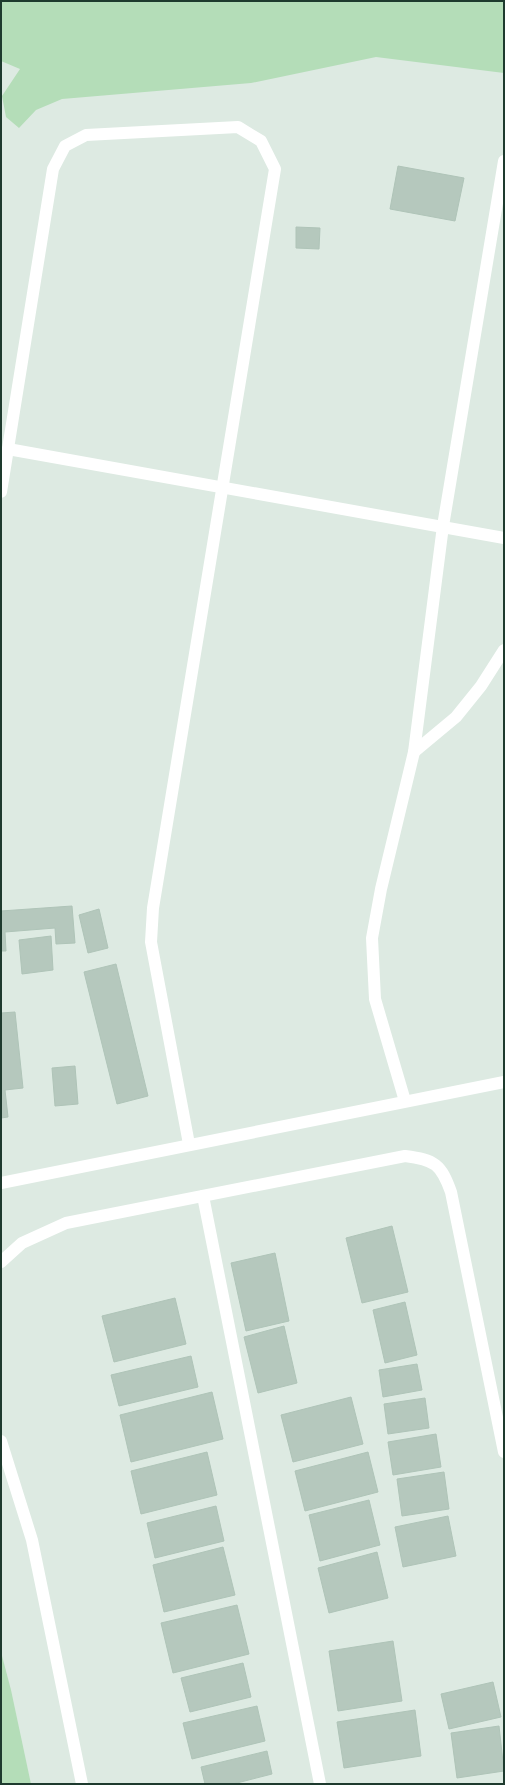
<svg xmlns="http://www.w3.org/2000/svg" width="505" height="1785" font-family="Mulish,sans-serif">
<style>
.green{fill:#b4ddb8}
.building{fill:#b5c8bd;stroke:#afc4b8}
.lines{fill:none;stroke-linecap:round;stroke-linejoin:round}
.minor{stroke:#fff;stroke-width:12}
</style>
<rect width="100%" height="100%" fill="#ddeae2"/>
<g class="green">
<polygon points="1,1 504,1 504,73 376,57 251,83 62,99 36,110 19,128 6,117 2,96 20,69 1,61"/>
<polygon points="1,1652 11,1690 31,1784 1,1784"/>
</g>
<g class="building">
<polygon points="398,166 464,178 455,221 390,209"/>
<polygon points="296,227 320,228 319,249 296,248"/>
<polygon points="72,906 75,943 56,944 55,928 5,932 6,951 1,951 1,911"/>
<polygon points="99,909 108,948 88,953 79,915"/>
<polygon points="51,936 53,970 22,974 19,940"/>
<polygon points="116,964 148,1096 117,1104 84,972"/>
<polygon points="15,1012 23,1088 5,1090 8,1117 1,1118 1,1013"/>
<polygon points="75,1066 78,1104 55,1106 52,1068"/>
<polygon points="392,1226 408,1292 362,1303 346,1238"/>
<polygon points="275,1253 289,1321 246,1331 231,1263"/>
<polygon points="175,1298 186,1344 114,1362 102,1316"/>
<polygon points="405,1302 417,1355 385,1363 373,1310"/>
<polygon points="284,1326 297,1383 258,1393 244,1337"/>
<polygon points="191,1356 198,1387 119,1406 111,1375"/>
<polygon points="417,1364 422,1390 383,1397 379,1370"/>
<polygon points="212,1392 223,1439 131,1462 120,1415"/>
<polygon points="351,1397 363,1444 293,1462 281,1415"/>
<polygon points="425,1398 429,1428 388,1434 384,1404"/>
<polygon points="436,1434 441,1467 393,1475 388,1442"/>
<polygon points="207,1452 217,1495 141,1514 131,1471"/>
<polygon points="368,1452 378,1492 305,1511 295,1471"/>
<polygon points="444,1472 449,1509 402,1516 397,1479"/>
<polygon points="369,1500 380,1545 320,1561 309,1515"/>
<polygon points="216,1506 224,1541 155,1558 147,1523"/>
<polygon points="448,1516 456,1556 403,1567 395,1527"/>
<polygon points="223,1547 235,1595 164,1612 153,1565"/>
<polygon points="377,1552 388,1598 329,1613 318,1568"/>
<polygon points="237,1605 249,1654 173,1673 161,1623"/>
<polygon points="393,1641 402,1701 338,1711 329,1651"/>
<polygon points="243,1663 251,1697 190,1712 181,1678"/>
<polygon points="493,1682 501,1717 449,1729 441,1694"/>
<polygon points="257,1706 265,1741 192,1759 183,1723"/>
<polygon points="415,1710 421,1756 344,1768 337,1722"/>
<polygon points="499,1726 504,1771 457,1778 451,1733"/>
<polygon points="267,1751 272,1774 233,1784 205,1784 201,1767"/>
</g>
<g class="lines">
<g class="minor">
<polyline points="8,449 504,538"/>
<polyline points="1,492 53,169 65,146 86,135 238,127 261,141 275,169 153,908 151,942 189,1144"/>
<polyline points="414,752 456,717 481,686 504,650"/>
<polyline points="405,1101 375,999 372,938 381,889 414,752 443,526 504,161"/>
<polyline points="1,1183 504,1082"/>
<polyline points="203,1196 320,1784"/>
<path d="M1,1262L22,1243L66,1223L405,1156C435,1160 441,1164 451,1192L504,1452"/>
<polyline points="1,1441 32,1540 82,1784"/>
</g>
</g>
<rect width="505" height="1785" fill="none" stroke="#1e3a2e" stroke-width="4"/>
</svg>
